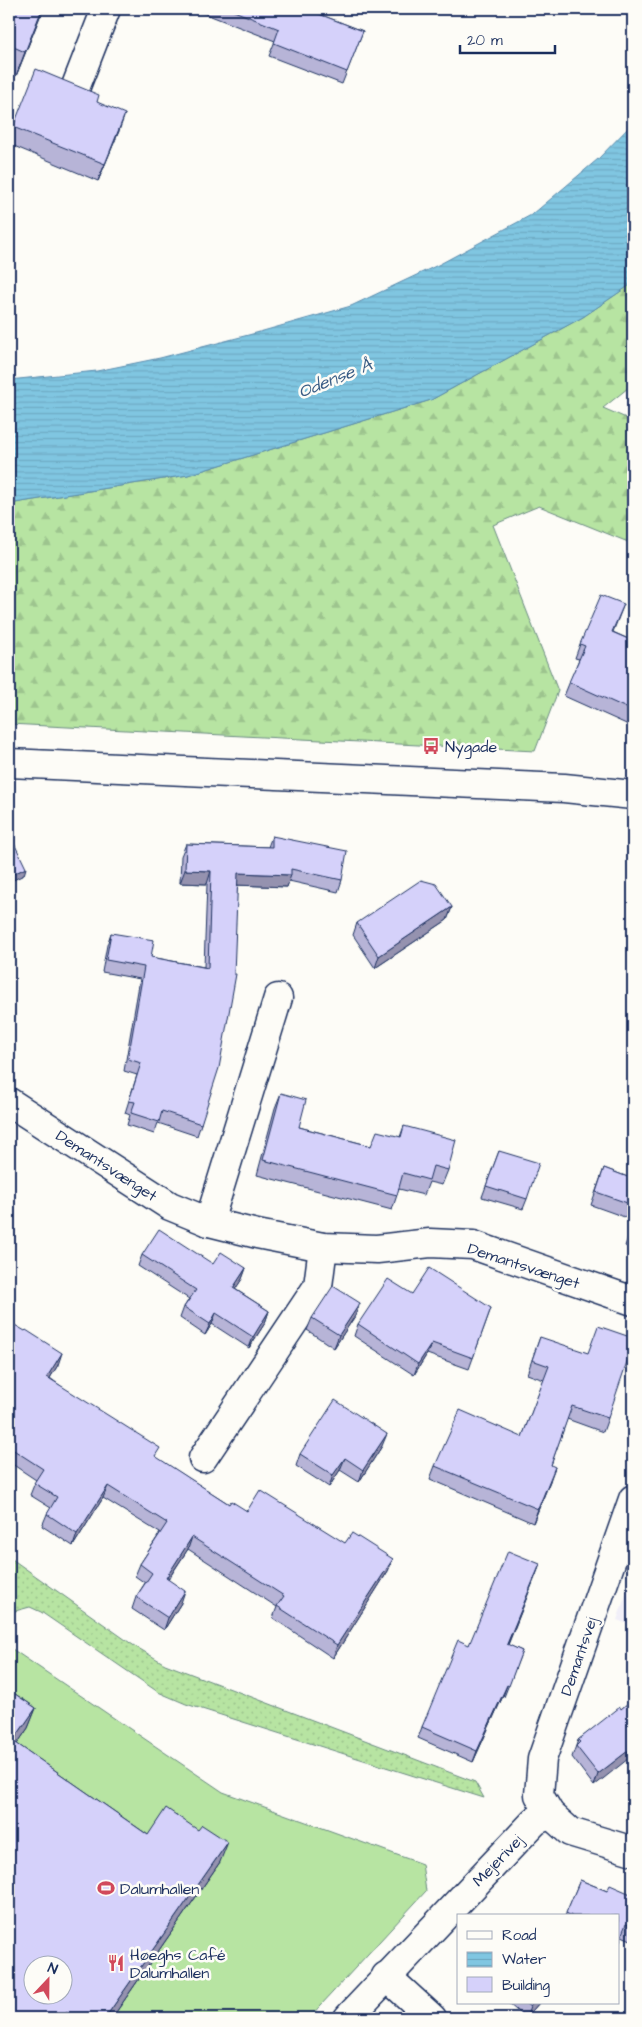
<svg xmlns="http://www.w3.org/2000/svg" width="642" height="2027" font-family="'Architects Daughter',sans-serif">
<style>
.built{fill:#f1eff8}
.grass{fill:url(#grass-dots);stroke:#698a80}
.forest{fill:url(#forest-firs);stroke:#698a80}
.pitch{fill:#b7e4a2;stroke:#698a80;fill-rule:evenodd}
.water{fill:url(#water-rules);stroke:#588aad}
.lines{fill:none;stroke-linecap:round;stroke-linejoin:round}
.minor-casing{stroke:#1b2f5e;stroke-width:31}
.minor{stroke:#fdfcf7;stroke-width:28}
.wall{fill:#b7b4d7;stroke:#1b2f5e}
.shaded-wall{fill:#9592af;stroke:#1b2f5e}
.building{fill:#d5d1fa;stroke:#1b2f5e;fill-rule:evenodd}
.labels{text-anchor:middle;stroke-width:5;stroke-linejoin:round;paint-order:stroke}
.poi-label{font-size:16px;fill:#1b2f5e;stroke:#fdfcf7;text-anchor:start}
.street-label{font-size:16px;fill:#1b2f5e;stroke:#fdfcf7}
.water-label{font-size:18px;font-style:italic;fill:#395c85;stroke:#fdfcf7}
</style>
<defs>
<pattern id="grass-dots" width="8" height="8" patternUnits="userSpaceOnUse" patternTransform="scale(1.25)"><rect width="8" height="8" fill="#b7e4a2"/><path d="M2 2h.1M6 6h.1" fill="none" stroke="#9dc48e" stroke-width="1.8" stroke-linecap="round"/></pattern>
<pattern id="forest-firs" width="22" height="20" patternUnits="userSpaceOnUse" patternTransform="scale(1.25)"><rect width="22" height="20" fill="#b7e4a2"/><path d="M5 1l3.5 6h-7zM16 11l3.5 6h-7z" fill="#9dc48e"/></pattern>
<pattern id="water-rules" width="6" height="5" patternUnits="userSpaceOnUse" patternTransform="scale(1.25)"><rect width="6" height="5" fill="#80c6e1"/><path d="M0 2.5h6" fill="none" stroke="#6eaac3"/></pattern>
</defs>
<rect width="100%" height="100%" fill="#fdfcf7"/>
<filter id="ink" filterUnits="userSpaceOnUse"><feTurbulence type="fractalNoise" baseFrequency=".02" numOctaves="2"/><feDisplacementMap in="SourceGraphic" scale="10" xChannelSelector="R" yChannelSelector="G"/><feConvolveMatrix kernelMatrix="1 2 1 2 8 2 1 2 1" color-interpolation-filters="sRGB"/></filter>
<g filter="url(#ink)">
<polygon class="built" points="633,1574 633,1626 617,1620"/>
<polygon class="grass" points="9,1557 133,1645 165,1664 475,1782 484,1798 186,1704 158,1692 41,1612 30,1607 15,1611 9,1616"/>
<polygon class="forest" points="633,283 633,384 603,408 633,421 633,544 539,506 493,525 558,691 535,751 9,724 9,504 188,475 431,400 583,317"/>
<path class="pitch" d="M9,1647L223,1792L422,1864L426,1891L309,2018H9ZM32,1964H62V1994H32Z"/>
<polygon class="water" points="633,123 633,283 583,317 431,400 188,475 9,504 9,380 97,371 160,358 256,333 351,306 440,264 533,214 598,159"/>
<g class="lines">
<g class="minor-casing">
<g id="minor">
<polyline points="76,86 106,9"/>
<polyline points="9,763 564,788 633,795"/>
<polyline points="9,1102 170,1206 209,1222 257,1234 323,1247 377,1249 430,1243 473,1245 633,1301"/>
<polyline points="209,1222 278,998"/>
<polyline points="203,1458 318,1286 323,1247"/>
<polyline points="633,1499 542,1759 539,1795 550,1814 570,1832 633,1851"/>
<polyline points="386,1976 432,2018"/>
<polyline points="348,2018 535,1821 550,1814"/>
</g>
</g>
<use href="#minor" class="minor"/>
</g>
<g class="wall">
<polygon points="9,9 43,9 16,76 9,74"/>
<polygon points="193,9 306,9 363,31 342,84 269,56 275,41"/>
<polygon points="97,102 119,131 98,181 9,144 9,138 13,127"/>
<polygon points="624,604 613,632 633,641 633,727 564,696 579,659 575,658 580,644"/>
<polygon points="272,836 342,880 338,892 289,881 287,887 238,885 201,1124 197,1136 158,1123 154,1134 127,1125 130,1115 125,1113 137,1075 124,1071 140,979 102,972 107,945 111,933 151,957 204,967 207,884 180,883 181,856 186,844 268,847"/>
<polygon points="452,907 447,920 375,968 353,935 357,923"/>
<polygon points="633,936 633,949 629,947"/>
<polygon points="281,1093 299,1127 371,1146 400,1137 404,1126 448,1170 442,1185 429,1182 424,1195 399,1189 392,1210 257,1175 275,1108"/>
<polygon points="499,1151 527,1199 523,1209 482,1197"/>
<polygon points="604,1168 633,1179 633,1220 591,1205"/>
<polygon points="633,1223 633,1249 625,1246"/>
<polygon points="142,1255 246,1268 242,1279 235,1289 269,1311 265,1323 249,1348 212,1324 205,1335 180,1318 184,1307 189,1299 138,1266"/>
<polygon points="412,1294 491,1308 469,1369 427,1354 414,1375 354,1336 358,1324"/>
<polygon points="355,1316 334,1348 307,1330 312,1318"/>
<polygon points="9,1330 58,1365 50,1378 157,1458 229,1504 247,1511 393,1559 388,1571 333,1658 273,1618 277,1607 188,1549 168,1580 181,1603 164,1630 132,1609 136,1597 145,1583 135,1576 140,1564 160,1533 103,1498 73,1546 42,1526 47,1514 51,1508 30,1495 36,1480 9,1462"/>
<polygon points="540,1337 608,1418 603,1432 567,1419 551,1465 550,1481 533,1523 430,1479 435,1466 522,1437 544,1380 527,1374"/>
<polygon points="382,1446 359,1482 340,1470 329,1487 296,1466 300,1454"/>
<polygon points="540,1564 508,1645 522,1651 504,1697 503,1696 473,1762 418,1738 422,1727 469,1645"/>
<polygon points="9,1690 36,1708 28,1728 17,1744 148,1835 220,1862 112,2018 9,2018"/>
<polygon points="633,1699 594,1786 572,1757 578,1740 621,1709"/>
<polygon points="580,1880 607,1891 633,1895 633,1941 622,1936 618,1945 618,1916 565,1916"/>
<polygon points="508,2003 539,2003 526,2018 525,2018"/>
</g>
<g class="shaded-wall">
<polygon points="42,9 43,9 16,76 25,52"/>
<polygon points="125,114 119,131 98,181 105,164"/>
<polygon points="26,868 24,875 9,882 9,876"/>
<polygon points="185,870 211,871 207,884 180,883"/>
<polygon points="238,873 291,875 287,887 234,885"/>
<polygon points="452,907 447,920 375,968 379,956"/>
<polygon points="246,1268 242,1279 229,1299 233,1288"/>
<polygon points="360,1303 355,1316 334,1348 339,1335"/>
<polygon points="269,1311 265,1323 249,1348 253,1337"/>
<polygon points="216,1313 212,1324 205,1335 210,1324"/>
<polygon points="432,1343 427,1354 414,1375 418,1364"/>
<polygon points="62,1353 58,1365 43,1389 47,1377"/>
<polygon points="387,1434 382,1446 359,1482 363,1470"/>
<polygon points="345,1458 340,1470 329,1487 333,1475"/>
<polygon points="555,1467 550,1481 533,1523 538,1509"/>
<polygon points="108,1486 103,1498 73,1546 77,1534"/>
<polygon points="192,1537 188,1549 161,1590 166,1578"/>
<polygon points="393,1559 388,1571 333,1658 337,1645"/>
<polygon points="540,1564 536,1575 503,1656 507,1644"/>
<polygon points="185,1591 181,1603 164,1630 168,1618"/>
<polygon points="507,1685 503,1696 473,1762 477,1751"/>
<polygon points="36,1708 28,1728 9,1756 13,1741"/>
<polygon points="633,1747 633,1755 594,1786 598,1774"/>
<polygon points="228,1842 220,1862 112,2018 105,2018"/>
<polygon points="533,2003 539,2003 526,2018 530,2007"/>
</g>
<g class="building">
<polygon points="9,9 42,9 25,52 9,45"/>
<polygon points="229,9 306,9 363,31 347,72 274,43 279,29"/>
<polygon points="36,69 99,95 97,102 125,114 105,164 13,127"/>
<polygon points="601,595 624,604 612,632 633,641 633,711 569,682 585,646 580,644"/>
<polygon points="272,836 347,851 342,880 291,869 291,875 238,873 234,974 236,974 219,1068 201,1124 162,1111 159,1122 131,1113 135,1102 129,1101 141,1063 128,1059 144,967 106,960 111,933 154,940 151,957 208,968 211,871 185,870 186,844 272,847"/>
<polygon points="11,837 26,868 9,876 9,838"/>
<polygon points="421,880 436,884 452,907 379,956 357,923"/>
<polygon points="281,1093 306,1100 299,1127 371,1146 377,1131 401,1137 404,1126 456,1140 448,1170 433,1166 429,1180 403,1173 397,1195 263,1160"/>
<polygon points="499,1151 539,1163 527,1199 486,1186"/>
<polygon points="604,1168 633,1179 633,1205 596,1192"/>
<polygon points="633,1224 633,1235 630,1233"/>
<polygon points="159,1229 213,1264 221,1252 246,1268 233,1288 269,1311 253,1337 216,1313 210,1324 184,1307 196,1290 142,1255"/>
<polygon points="429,1268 491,1308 473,1358 432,1343 418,1364 358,1324 388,1279 412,1294"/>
<polygon points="333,1286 360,1303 339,1335 312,1318"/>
<polygon points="13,1324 25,1331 26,1330 62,1353 47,1377 160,1448 155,1456 229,1504 231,1501 247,1511 260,1490 345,1543 352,1533 393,1559 337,1645 277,1606 284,1596 192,1537 166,1578 185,1591 168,1618 136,1597 152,1573 140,1564 167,1523 108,1486 77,1534 47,1514 57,1497 34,1483 43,1469 9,1447 9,1330"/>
<polygon points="598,1326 633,1338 633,1344 608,1418 572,1406 551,1465 555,1467 538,1509 435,1466 460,1410 522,1437 549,1366 532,1360 540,1337 588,1353"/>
<polygon points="335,1400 387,1434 363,1470 345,1458 333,1475 300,1454"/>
<polygon points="508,1551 540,1564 507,1644 522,1651 509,1686 507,1685 477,1751 422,1727 458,1640 469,1645"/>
<path d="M9,1690L36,1708L13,1741L148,1835L166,1808L198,1830L202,1825L228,1842L105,2018H75L66,2012L61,2018H9ZM32,1964H62V1994H32Z"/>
<polygon points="633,1699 633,1747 598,1774 576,1746 580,1742 578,1740 620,1707 621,1709"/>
<polygon points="580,1880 607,1891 610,1885 633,1895 633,1927 626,1924 621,1936 618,1935 618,1916 572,1916 566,1913"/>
<polygon points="525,2003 533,2003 530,2007"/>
</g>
</g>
<defs>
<g id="bus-bare" transform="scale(1.35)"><path d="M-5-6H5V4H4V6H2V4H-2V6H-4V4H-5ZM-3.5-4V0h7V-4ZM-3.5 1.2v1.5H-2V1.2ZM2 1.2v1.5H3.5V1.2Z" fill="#d1495b" stroke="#fdfcf7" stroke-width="2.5" paint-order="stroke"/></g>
<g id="stadium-bare" transform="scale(1.35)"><path d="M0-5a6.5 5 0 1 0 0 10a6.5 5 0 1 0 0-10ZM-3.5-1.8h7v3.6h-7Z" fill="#d1495b" stroke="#fdfcf7" stroke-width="2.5" paint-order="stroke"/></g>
<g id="restaurant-bare" transform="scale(1.35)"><path d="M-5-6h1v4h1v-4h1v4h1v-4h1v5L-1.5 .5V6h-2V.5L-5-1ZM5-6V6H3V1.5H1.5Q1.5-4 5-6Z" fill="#d1495b" stroke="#fdfcf7" stroke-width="2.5" paint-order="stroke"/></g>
</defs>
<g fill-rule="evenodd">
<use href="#bus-bare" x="431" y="746"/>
<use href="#stadium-bare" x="106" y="1888"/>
<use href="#restaurant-bare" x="116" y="1963"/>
</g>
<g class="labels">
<g class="poi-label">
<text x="445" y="752">Nygade</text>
<text x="120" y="1894">Dalumhallen</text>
<text x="130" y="1960">Høeghs Café<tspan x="130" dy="18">Dalumhallen</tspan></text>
</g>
<g class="street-label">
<text transform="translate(107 1165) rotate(33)" y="6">Demantsvænget</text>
<text transform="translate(524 1265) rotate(18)" y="6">Demantsvænget</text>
<text transform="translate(578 1656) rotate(-71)" y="6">Demantsvej</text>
<text transform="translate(497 1860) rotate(-46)" y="6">Mejerivej</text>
</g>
<g class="water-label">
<text transform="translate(335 378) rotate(-22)" y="6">Odense Å</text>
</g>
</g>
<rect width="642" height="2027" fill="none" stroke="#fdfcf7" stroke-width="30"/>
<rect x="15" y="15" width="612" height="1997" fill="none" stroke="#1b2f5e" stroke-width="2" filter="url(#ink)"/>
<rect x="457" y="1914" width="162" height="90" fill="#fdfcf7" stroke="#a3aaba"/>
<rect x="467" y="1931" width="25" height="8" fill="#fdfcf7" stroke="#a3aaba"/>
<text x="502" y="1940" font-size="15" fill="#1b2f5e">Road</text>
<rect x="467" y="1952" width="25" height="15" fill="url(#water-rules)" stroke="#a3aaba"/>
<text x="502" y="1964" font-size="15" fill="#1b2f5e">Water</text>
<rect x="467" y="1977" width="25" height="15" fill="#d5d1fa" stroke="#a3aaba"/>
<text x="502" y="1990" font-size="15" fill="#1b2f5e">Building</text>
<g transform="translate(48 1980) rotate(22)"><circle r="24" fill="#fdfcf7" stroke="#a3aaba"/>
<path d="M0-4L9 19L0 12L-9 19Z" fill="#d1495b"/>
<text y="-8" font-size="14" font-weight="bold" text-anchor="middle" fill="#1b2f5e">N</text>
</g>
<path d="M460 45v8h95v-8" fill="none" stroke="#1b2f5e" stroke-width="2.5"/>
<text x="467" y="45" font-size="15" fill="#1b2f5e" stroke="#fdfcf7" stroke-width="4" paint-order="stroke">20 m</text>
</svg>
